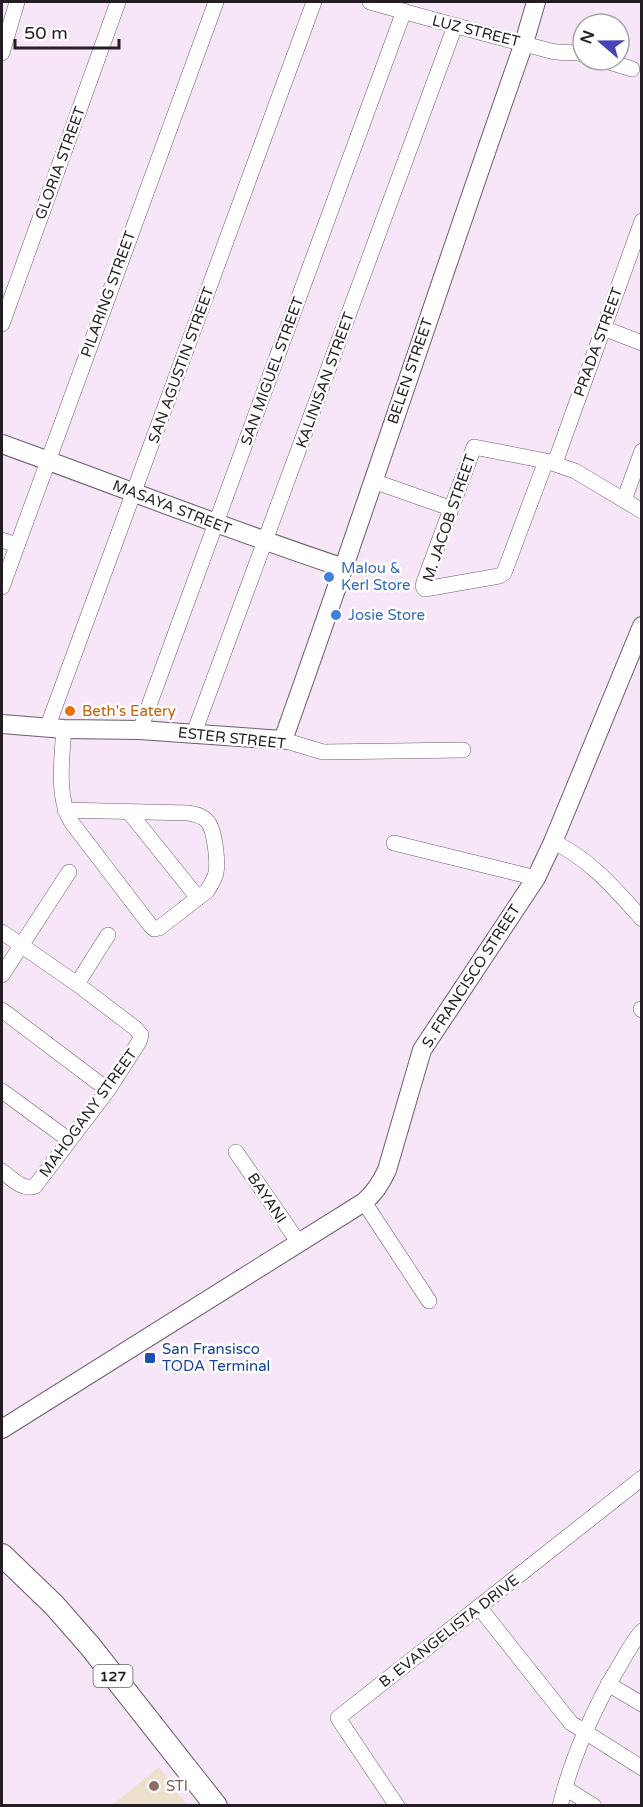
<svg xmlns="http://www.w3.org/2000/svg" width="643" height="1807" font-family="'Varela Round',sans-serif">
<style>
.education{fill:#ede1cd}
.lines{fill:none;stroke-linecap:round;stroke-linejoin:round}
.minor-casing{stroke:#6b5d6b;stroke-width:16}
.tertiary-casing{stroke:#6b5d6b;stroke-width:20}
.primary-casing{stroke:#6b5d6b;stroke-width:24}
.minor{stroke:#fff;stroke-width:15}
.tertiary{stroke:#fff;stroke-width:18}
.primary{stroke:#fff;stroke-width:22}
.shop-dot{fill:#3f7fe0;stroke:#fff;stroke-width:2}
.food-dot{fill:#e8710a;stroke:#fff;stroke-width:2}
.transit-dot{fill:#1a4fb4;stroke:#fff;stroke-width:2}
.education-dot{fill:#8d6e63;stroke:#fff;stroke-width:2}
.labels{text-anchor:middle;stroke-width:5;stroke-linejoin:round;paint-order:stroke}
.shield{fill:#fff;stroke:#666266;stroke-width:1.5}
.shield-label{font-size:14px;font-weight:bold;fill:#241e24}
.street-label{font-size:15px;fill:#241e24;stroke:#fff}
.shop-label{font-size:15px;fill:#366cbe;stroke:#fff;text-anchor:start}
.food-label{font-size:15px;fill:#c56008;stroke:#fff;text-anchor:start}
.transit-label{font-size:15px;fill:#164399;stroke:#fff;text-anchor:start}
.education-label{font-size:15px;fill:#785e54;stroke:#fff;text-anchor:start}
</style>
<rect width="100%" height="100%" fill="#f7e6f7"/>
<polygon class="education" points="159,1767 187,1805 112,1805"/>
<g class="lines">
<g class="minor-casing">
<g id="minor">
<path d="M370,2C430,19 490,35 551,51C562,54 572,51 583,54"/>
<polyline points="2,53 17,2"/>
<polyline points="603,60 632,69"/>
<polyline points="2,324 118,2"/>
<polyline points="603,328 642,343"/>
<polyline points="546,461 504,573 499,576 425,589 423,586 424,582 474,447 546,461 575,471 642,511"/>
<polyline points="555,463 642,221"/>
<polyline points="373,481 450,508"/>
<polyline points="624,500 642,451"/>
<polyline points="2,540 17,545"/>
<polyline points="2,587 216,2"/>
<polyline points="47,728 314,2"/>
<path d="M64,729C62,756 56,799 72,823L150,925L154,929L159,928L207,891C211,885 214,880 216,873C218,862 215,829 207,821C202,815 196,815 189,813L65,810"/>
<polyline points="140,730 404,11"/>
<polyline points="194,733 455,26"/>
<polyline points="283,740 323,752 463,750"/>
<polyline points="129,812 198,898"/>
<path d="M553,842C588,857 617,891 642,919"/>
<polyline points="394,843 536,878"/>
<path d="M2,932L77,984L135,1028L141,1035L139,1042L108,1090L35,1186C23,1191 11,1178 2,1171"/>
<polyline points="2,975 69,872"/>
<polyline points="77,984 108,935"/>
<polyline points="641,1009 642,1010"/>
<polyline points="2,1010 108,1090"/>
<polyline points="2,1091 69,1140"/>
<polyline points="236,1152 299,1243"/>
<polyline points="364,1202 429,1301"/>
<polyline points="479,1607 571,1723 642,1768"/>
<polyline points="608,1684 642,1704"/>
<polyline points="565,1788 594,1806"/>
<polyline points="397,1806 338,1718 642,1478"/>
<path d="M560,1806C571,1759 596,1703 621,1663C627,1652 633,1641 642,1631"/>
</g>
</g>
<g class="tertiary-casing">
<g id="tertiary">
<path d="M2,444C116,485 229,530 344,568"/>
<path d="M2,724L64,729L140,730L283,740C366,509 442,275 524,43L536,2"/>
<path d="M2,1429L364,1202C375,1193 381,1183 387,1170L422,1050L536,878L553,842L642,626"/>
</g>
</g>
<g class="primary-casing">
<polyline id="primary" points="2,1555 54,1605 90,1646 216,1806"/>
</g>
<use href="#minor" class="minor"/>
<use href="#tertiary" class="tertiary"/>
<use href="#primary" class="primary"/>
</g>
<g class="shop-dot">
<circle cx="329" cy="577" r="6"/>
<circle cx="336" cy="615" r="6"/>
</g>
<circle class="food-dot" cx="70" cy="711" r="6"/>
<rect class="transit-dot" x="144" y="1352" width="12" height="12" rx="3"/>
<circle class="education-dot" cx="154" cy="1786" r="6"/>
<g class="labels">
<rect class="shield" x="93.5" y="1665" width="39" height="22" rx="4.5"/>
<g class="shield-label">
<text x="113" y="1681">127</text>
</g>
<g class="street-label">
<text transform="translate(476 31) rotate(14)" y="5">LUZ STREET</text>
<text transform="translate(60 163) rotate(-70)" y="5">GLORIA STREET</text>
<text transform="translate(108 294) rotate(-70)" y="5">PILARING STREET</text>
<text transform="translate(598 342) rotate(-70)" y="5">PRADA STREET</text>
<text transform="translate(181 365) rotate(-70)" y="5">SAN AGUSTIN STREET</text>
<text transform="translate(272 371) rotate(-70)" y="5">SAN MIGUEL STREET</text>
<text transform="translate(410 371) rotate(-71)" y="5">BELEN STREET</text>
<text transform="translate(325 380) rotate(-70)" y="5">KALINISAN STREET</text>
<text transform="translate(172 507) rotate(21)" y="5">MASAYA STREET</text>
<text transform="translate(449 518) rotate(-71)" y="5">M. JACOB STREET</text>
<text transform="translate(232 738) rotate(6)" y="5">ESTER STREET</text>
<text transform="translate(471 976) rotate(-57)" y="5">S. FRANCISCO STREET</text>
<text transform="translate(88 1113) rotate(-54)" y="5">MAHOGANY STREET</text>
<text transform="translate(267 1198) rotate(56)" y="5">BAYANI</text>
<text transform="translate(449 1631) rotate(-38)" y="5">B. EVANGELISTA DRIVE</text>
</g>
<g class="shop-label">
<text x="341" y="573">Malou &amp;<tspan x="341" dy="17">Kerl Store</tspan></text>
<text x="348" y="620">Josie Store</text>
</g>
<g class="food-label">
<text x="82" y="716">Beth's Eatery</text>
</g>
<g class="transit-label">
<text x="162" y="1354">San Fransisco<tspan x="162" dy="17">TODA Terminal</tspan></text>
</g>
<g class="education-label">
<text x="166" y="1791">STI</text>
</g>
</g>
<rect width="643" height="1807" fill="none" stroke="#241e24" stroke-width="6"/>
<g transform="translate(601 42) rotate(290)"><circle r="28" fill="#ffffff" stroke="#a7a5a7" stroke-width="1.5"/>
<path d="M0-4.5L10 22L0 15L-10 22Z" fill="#4742b8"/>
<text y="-9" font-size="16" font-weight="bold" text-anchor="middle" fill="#241e24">N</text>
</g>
<path d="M15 39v9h104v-9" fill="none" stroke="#241e24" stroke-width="3"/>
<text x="24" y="39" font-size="18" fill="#241e24" stroke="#ffffff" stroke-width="4.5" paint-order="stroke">50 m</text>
</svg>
